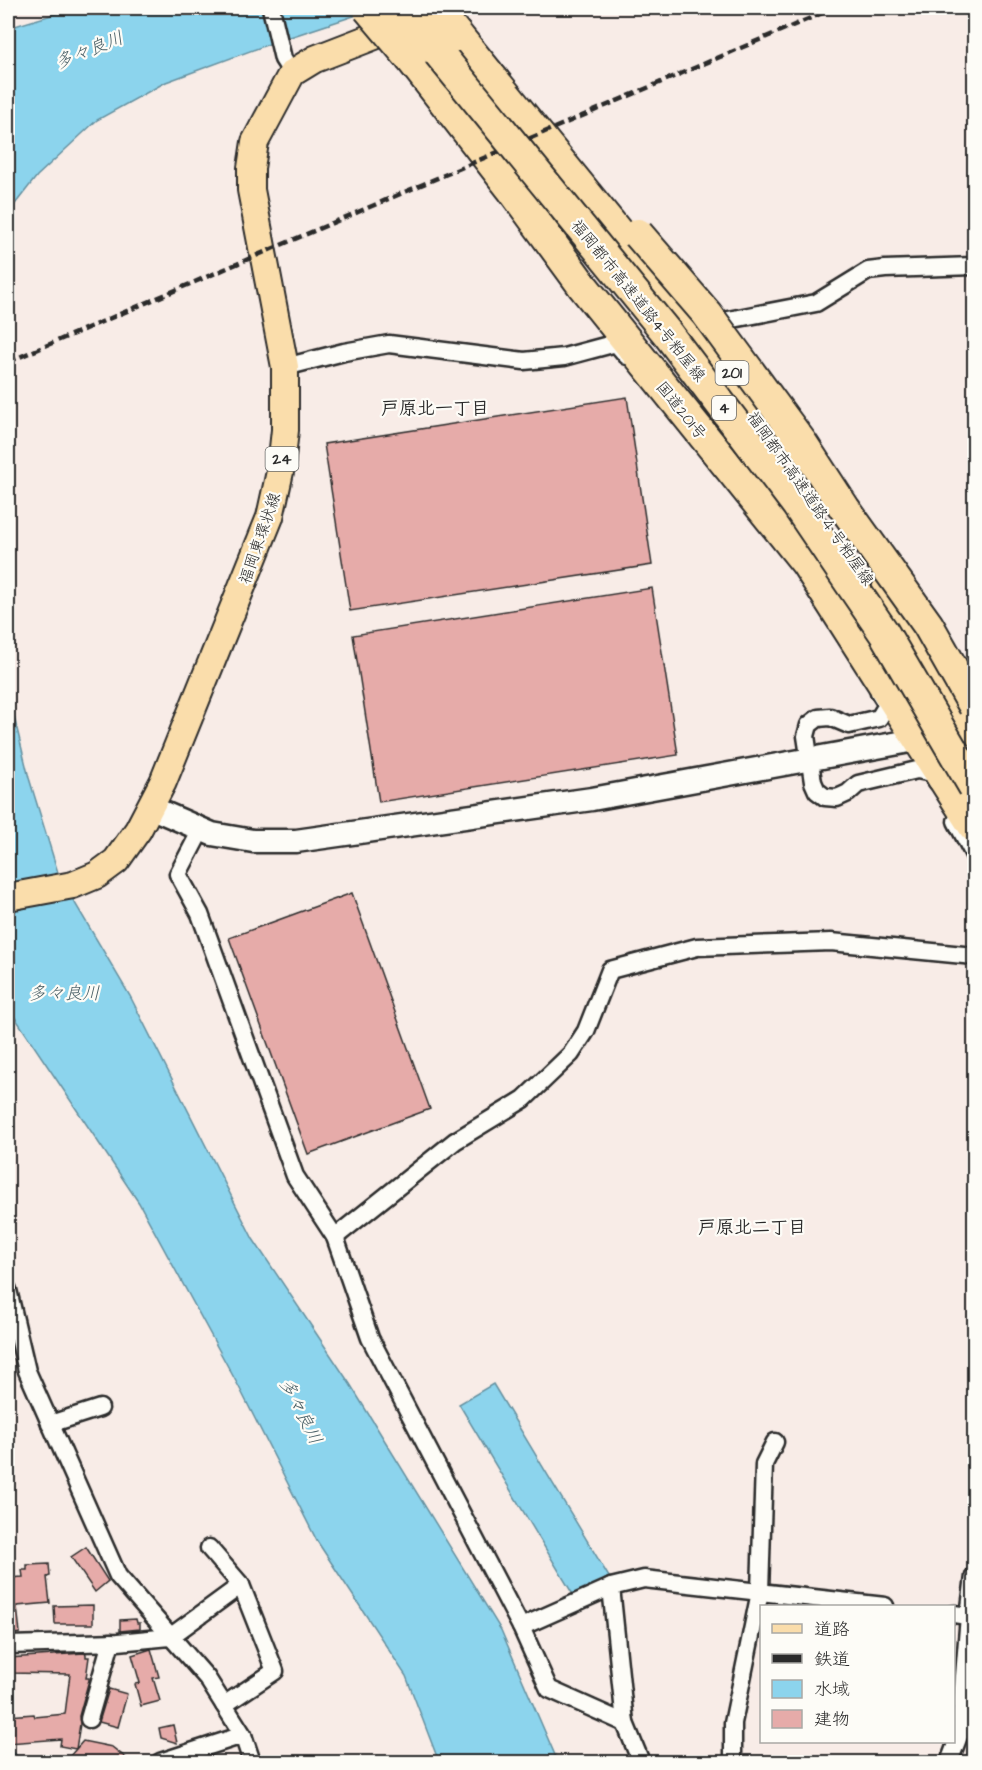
<svg xmlns="http://www.w3.org/2000/svg" width="982" height="1770" font-family="'Architects Daughter','Klee One',sans-serif">
<style>
.water{fill:#8cd4ed;stroke:#65909f;stroke-width:1.5}
.lines{fill:none;stroke-linecap:round;stroke-linejoin:round}
.stream{stroke:#65909f;stroke-width:4.5}
.building{fill:#e6aba9;stroke:#2b2b2b;stroke-width:1.5}
.street-casing{stroke:#2b2b2b;stroke-width:21}
.secondary-casing{stroke:#2b2b2b;stroke-width:27}
.primary-casing{stroke:#2b2b2b;stroke-width:30}
.highway-casing{stroke:#2b2b2b;stroke-width:34}
.street{stroke:#fdfcf7;stroke-width:16}
.secondary{stroke:#fdfcf7;stroke-width:22}
.primary{stroke:#faddab;stroke-width:26}
.highway{stroke:#faddab;stroke-width:30}
.rail{stroke:#2b2b2b;stroke-width:4.5;stroke-dasharray:9 4.5;stroke-linecap:butt}
.highway-bridge-casing{stroke:#2b2b2b;stroke-width:34;stroke-linecap:butt}
.highway-bridge{stroke:#faddab;stroke-width:30}
.labels{text-anchor:middle;stroke-width:4.5;stroke-linejoin:round;paint-order:stroke}
.shield{fill:#fdfcf7;stroke:#6a6a68;stroke-width:1.5}
.shield-label{font-size:15px;font-weight:bold;fill:#2b2b2b}
.street-label{font-size:16px;fill:#2b2b2b;stroke:#fdfcf7}
.water-label{font-size:18px;font-style:italic;fill:#485e65;stroke:#fdfcf7}
.neighbourhood-label{font-size:18px;font-weight:bold;fill:#2b2b2b;stroke:#fdfcf7}
</style>
<rect width="100%" height="100%" fill="#f8ece7"/>
<filter id="ink" filterUnits="userSpaceOnUse"><feTurbulence type="fractalNoise" baseFrequency=".0167" numOctaves="2"/><feDisplacementMap in="SourceGraphic" scale="12" xChannelSelector="R" yChannelSelector="G"/><feConvolveMatrix kernelMatrix="1 2 1 2 8 2 1 2 1" color-interpolation-filters="sRGB"/></filter>
<g filter="url(#ink)">
<g class="water">
<polygon points="75,8 378,8 272,43 166,82 97,120 37,176 8,213 8,28"/>
<polygon points="8,692 29,778 59,876 130,996 253,1239 350,1384 501,1630 558,1762 439,1762 406,1676 317,1541 239,1387 139,1203 8,1007"/>
<polygon points="493,1384 609,1577 575,1598 459,1404"/>
</g>
<g class="lines">
<polyline class="stream" points="8,1748 20,1762"/>
</g>
<g class="building">
<polygon points="627,397 652,565 350,611 324,444"/>
<polygon points="652,588 678,755 379,802 353,635"/>
<polygon points="352,893 430,1109 308,1154 229,938"/>
<polygon points="86,1547 108,1581 95,1592 71,1557"/>
<polygon points="49,1564 50,1576 47,1577 50,1603 17,1606 20,1633 8,1635 8,1578 23,1577 22,1570 27,1570 27,1565"/>
<polygon points="93,1605 93,1624 55,1624 54,1606"/>
<polygon points="136,1619 137,1623 140,1623 140,1629 120,1631 120,1620"/>
<polygon points="151,1649 159,1677 153,1678 160,1701 141,1706 135,1684 140,1683 132,1655"/>
<polygon points="84,1653 86,1654 86,1657 89,1657 86,1678 89,1678 89,1680 79,1716 80,1724 76,1749 83,1741 112,1747 131,1762 76,1762 69,1757 76,1749 60,1746 61,1739 8,1743 8,1716 34,1714 35,1717 65,1714 70,1674 8,1673 8,1658"/>
<polygon points="109,1689 127,1694 118,1727 99,1722"/>
<polygon points="173,1725 177,1743 161,1738 159,1728"/>
</g>
<g class="lines">
<g class="street-casing">
<g id="street">
<polyline points="271,8 283,59 292,73"/>
<polyline points="723,321 816,303 868,271 885,269 974,266"/>
<polyline points="285,367 344,352 389,344 524,361 564,357 616,343 627,356"/>
<polyline points="879,692 887,705 879,718 849,725 830,717 818,718 809,725 806,736 813,782 817,791 825,797 837,798 848,793 858,784 917,770 932,773 937,782"/>
<polyline points="956,821 974,855"/>
<polyline points="201,830 178,874 200,914 295,1176 335,1237 370,1338 521,1627 549,1689 625,1723"/>
<polyline points="335,1237 455,1141 524,1099 571,1054 586,1031 610,970 697,947 831,942 974,956"/>
<polyline points="8,1290 27,1371 118,1576 207,1678 243,1735 252,1762"/>
<polyline points="50,1424 100,1408"/>
<polyline points="209,1548 241,1585 275,1671 224,1705"/>
<polyline points="954,1614 974,1617"/>
<polyline points="521,1627 611,1587"/>
<polyline points="8,1645 118,1642 170,1637 241,1585"/>
<polyline points="89,1719 111,1642"/>
<polyline points="160,1762 243,1735"/>
<polyline points="641,1762 625,1723 611,1587 644,1579 885,1606"/>
<polyline points="733,1762 733,1723 760,1592 764,1464 775,1442"/>
<polyline points="949,1762 959,1736 969,1616 974,1576"/>
</g>
</g>
<g class="secondary-casing">
<polyline id="secondary" points="150,807 212,834 253,841 296,841 592,799 932,737"/>
</g>
<g class="primary-casing">
<polyline id="primary" points="8,897 73,885 97,875 116,861 138,830 163,782 270,517 281,467 285,430 285,367 251,190 251,168 255,142 292,73 315,59 403,25"/>
</g>
<g class="highway-casing">
<g id="highway">
<polyline points="458,36 755,401"/>
<polyline points="411,59 511,188 582,285 806,563 974,827"/>
<polyline points="887,590 929,654 974,734"/>
</g>
</g>
<use href="#street" class="street"/>
<use href="#secondary" class="secondary"/>
<use href="#primary" class="primary"/>
<use href="#highway" class="highway"/>
<polyline class="rail" points="8,362 834,8"/>
<g class="highway-bridge-casing">
<g id="highway-bridge">
<polyline points="368,8 411,59"/>
<polyline points="402,8 667,333 797,505 884,633 974,787"/>
<polyline points="435,8 458,36"/>
<polyline points="638,234 707,314 802,443 845,509 928,625 974,706"/>
</g>
</g>
<use href="#highway-bridge" class="highway-bridge"/>
</g>
</g>
<g class="labels">
<g class="shield">
<rect x="715.5" y="361" width="33" height="24" rx="4.5"/>
<rect x="712" y="396" width="24" height="24" rx="4.5"/>
<rect x="265.5" y="447" width="33" height="24" rx="4.5"/>
</g>
<g class="shield-label">
<text x="732" y="378">201</text>
<text x="724" y="413">4</text>
<text x="282" y="464">24</text>
</g>
<g class="street-label">
<text transform="translate(639 300) rotate(51)" y="6">福岡都市高速道路4号粕屋線</text>
<text transform="translate(682 410) rotate(51)" y="6">国道201号</text>
<text transform="translate(811 498) rotate(55)" y="6">福岡都市高速道路４号粕屋線</text>
<text transform="translate(259 538) rotate(-71)" y="6">福岡東環状線</text>
</g>
<g class="water-label">
<text transform="translate(89 50) rotate(-22)" y="6">多々良川</text>
<text x="64" y="999">多々良川</text>
<text transform="translate(301 1411) rotate(63)" y="6">多々良川</text>
</g>
<g class="neighbourhood-label">
<text x="435" y="414">戸原北一丁目</text>
<text x="752" y="1233">戸原北二丁目</text>
</g>
</g>
<rect width="982" height="1770" fill="none" stroke="#fdfcf7" stroke-width="30"/>
<rect x="15" y="15" width="952" height="1740" fill="none" stroke="#2b2b2b" stroke-width="2" filter="url(#ink)"/>
<rect x="760" y="1605" width="195" height="138" fill="#fdfcf7" stroke="#a9a8a5" stroke-width="1.5"/>
<rect x="772" y="1624" width="30" height="9" fill="#faddab" stroke="#a9a8a5" stroke-width="1.5"/>
<text x="814" y="1635" font-size="18" fill="#2b2b2b">道路</text>
<rect x="772" y="1654" width="30" height="9" fill="#2b2b2b" stroke="#a9a8a5" stroke-width="1.5"/>
<text x="814" y="1665" font-size="18" fill="#2b2b2b">鉄道</text>
<rect x="772" y="1680" width="30" height="18" fill="#8cd4ed" stroke="#a9a8a5" stroke-width="1.5"/>
<text x="814" y="1695" font-size="18" fill="#2b2b2b">水域</text>
<rect x="772" y="1710" width="30" height="18" fill="#e6aba9" stroke="#a9a8a5" stroke-width="1.5"/>
<text x="814" y="1725" font-size="18" fill="#2b2b2b">建物</text>
</svg>
